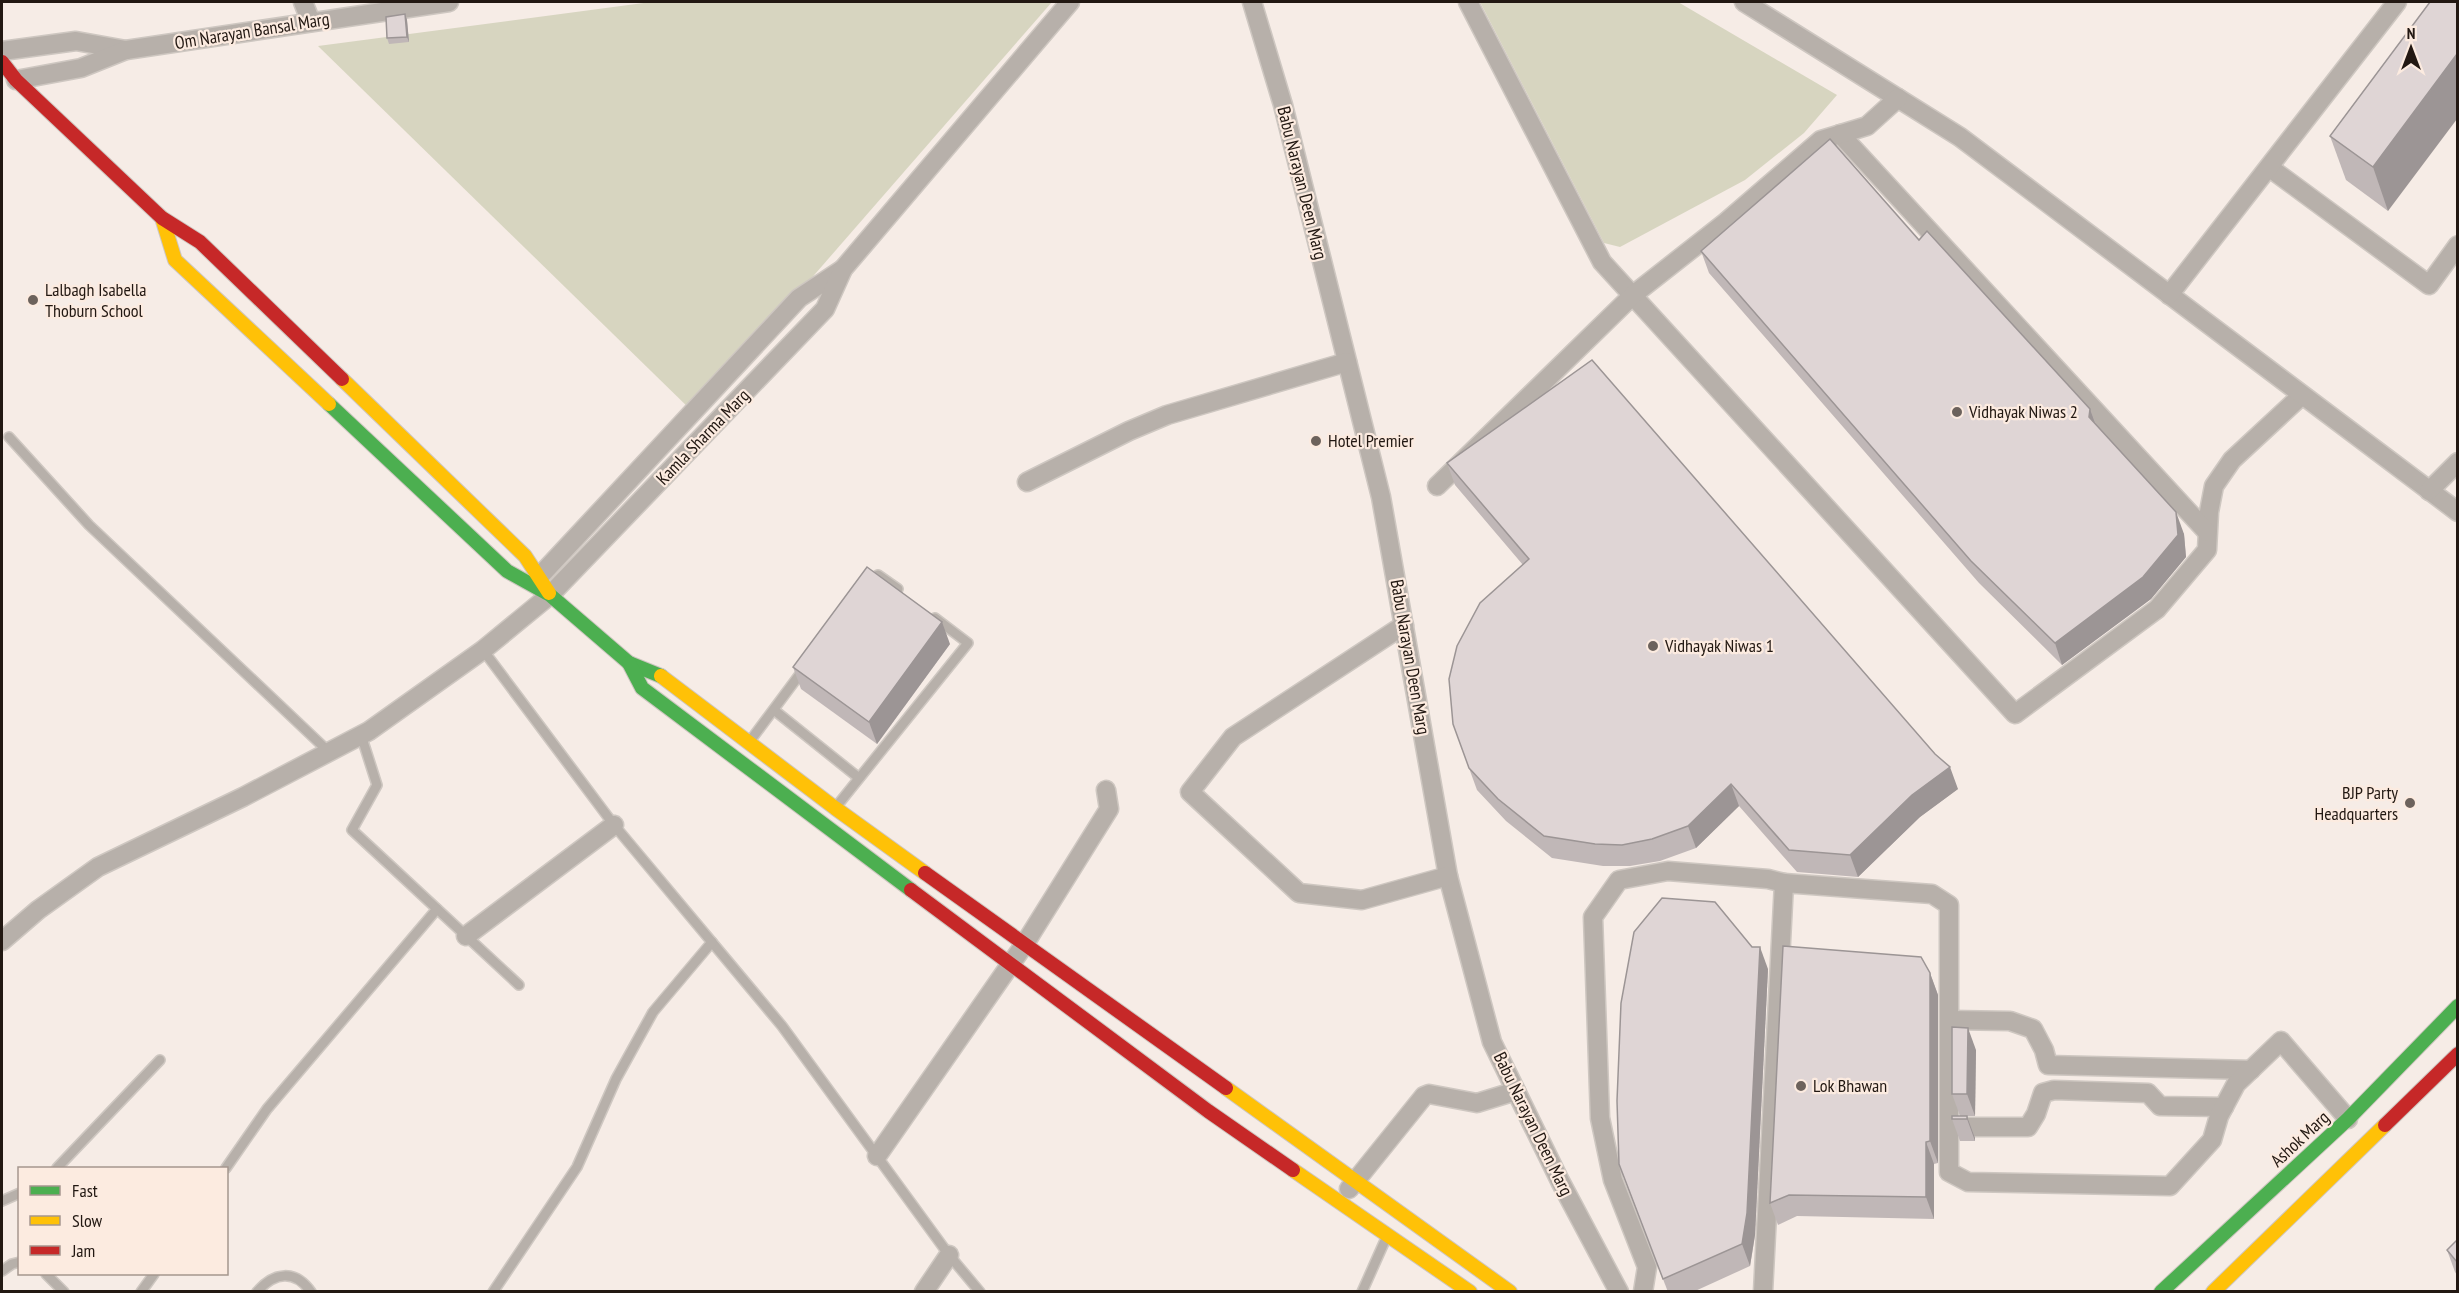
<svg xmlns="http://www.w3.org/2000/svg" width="2459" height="1293" font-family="'PT Sans Narrow',sans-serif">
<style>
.green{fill:#d7d5c0}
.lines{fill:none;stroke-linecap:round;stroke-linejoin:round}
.lane-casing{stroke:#cec7c1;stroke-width:12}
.street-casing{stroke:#cec7c1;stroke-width:21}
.fast-casing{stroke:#cec7c1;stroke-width:16}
.slow-casing{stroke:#cec7c1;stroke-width:16}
.jam-casing{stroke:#cec7c1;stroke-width:16}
.lane{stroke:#b7b0aa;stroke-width:9}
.street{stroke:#b7b0aa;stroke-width:18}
.fast{stroke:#4caf50;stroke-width:14}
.slow{stroke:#ffc107;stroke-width:14}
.jam{stroke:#c62828;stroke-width:14}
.wall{fill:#c0b7b7}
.shaded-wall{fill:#9c9595}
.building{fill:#dfd5d5;stroke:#9c9595;stroke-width:1.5}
.poi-dot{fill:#6c625c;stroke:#fcebe0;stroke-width:2}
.labels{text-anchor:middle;stroke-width:4.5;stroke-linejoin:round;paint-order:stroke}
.street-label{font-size:18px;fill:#221812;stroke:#fcebe0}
.poi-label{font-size:18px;fill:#221812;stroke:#fcebe0;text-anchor:start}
</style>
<rect width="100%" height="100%" fill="#f6ece6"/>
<g class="green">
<polygon points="651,2 1052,2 694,413 318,46"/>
<polygon points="1480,2 1678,2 1837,95 1804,133 1745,180 1620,247 1604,243"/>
</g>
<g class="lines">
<g class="lane-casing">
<g id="lane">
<polyline points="9,437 89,525 329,752"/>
<polyline points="868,582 878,575 898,589"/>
<polyline points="483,650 614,825 782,1026 949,1255 980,1292"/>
<polyline points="774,710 859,778"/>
<polyline points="361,735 377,785 352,830 519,985"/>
<polyline points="750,741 803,670"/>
<polyline points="836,807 968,643 935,618"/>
<polyline points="57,1168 160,1060"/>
<polyline points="226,1168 267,1109 437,909"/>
<polyline points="2,1201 20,1193"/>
<polyline points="2,1271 12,1264 20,1262"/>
<polyline points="46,1274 64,1292"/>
<polyline points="141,1292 154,1274"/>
<path d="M257,1292C274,1272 295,1269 311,1292"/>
<polyline points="493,1292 577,1167 616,1079 653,1012 712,942"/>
<polyline points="1362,1292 1387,1236"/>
</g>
</g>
<g class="street-casing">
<g id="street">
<polyline points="303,2 311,22"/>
<polyline points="1252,2 1283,105 1381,497 1448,876 1492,1042 1560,1181 1619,1292"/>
<polyline points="1468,2 1602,262 2015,714 2157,609 2207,550 2209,512 2214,486 2232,460 2301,396"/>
<polyline points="1744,2 1960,137 2458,512"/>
<polyline points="2,51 76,41 126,50"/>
<polyline points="16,80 81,68 126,50 449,2"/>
<polyline points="1840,134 2207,532"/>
<polyline points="2270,168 2429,285 2458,245"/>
<polyline points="2169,295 2397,2"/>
<polyline points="1027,482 1129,431 1167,415 1347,362"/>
<polyline points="1437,486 1633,295 1726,222 1821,140 1867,126 1898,98"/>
<polyline points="2429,491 2458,462"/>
<polyline points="539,577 799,298 843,269"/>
<polyline points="1404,625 1233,737 1190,792 1299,893 1362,900 1448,876"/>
<polyline points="466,936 614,825"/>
<polyline points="2,941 38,910 98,867 243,797 369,731 483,650 550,595 825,309 843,269 1070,2"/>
<polyline points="1950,1020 2010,1021 2033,1029 2044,1050 2048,1065 2251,1070"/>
<polyline points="1950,1127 2028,1127 2036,1114 2043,1093 2054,1090 2148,1093 2160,1106 2224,1107"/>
<polyline points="877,1156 1024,945 1109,809 1106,790"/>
<polyline points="1349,1189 1424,1096 1429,1094 1477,1103 1516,1091"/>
<polyline points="924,1292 949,1255"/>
<polyline points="1643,1292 1647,1267 1613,1180 1600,1118 1593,917 1619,880 1668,871 1768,879 1784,883"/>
<polyline points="1763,1292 1784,883 1932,894 1949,905 1949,1172 1968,1182 2170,1186 2212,1140 2219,1116 2236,1084 2281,1041 2348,1119"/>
</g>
</g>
<g class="fast-casing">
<g id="fast">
<polyline points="329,404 507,571 550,595 629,663 661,676"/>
<polyline points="629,663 642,688 911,890"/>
<polyline points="2161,1292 2348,1119 2458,1006"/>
</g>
</g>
<g class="slow-casing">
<g id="slow">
<polyline points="162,218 175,260 329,404"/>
<polyline points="342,379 525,556 549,593"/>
<polyline points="661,676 835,808 925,873"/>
<polyline points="1226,1088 1510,1292"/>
<polyline points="1293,1170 1470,1292"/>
<polyline points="2213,1292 2385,1125"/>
</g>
</g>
<g class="jam-casing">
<g id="jam">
<polyline points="2,62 16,80 162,218 200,242 342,379"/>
<polyline points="925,873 1226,1088"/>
<polyline points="911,890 1208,1111 1293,1170"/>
<polyline points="2385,1125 2458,1054"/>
</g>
</g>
<use href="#lane" class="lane"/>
<use href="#street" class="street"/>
<use href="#fast" class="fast"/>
<use href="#slow" class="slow"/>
<use href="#jam" class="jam"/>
</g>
<g class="wall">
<polygon points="2430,2 2388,211 2346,180 2330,136"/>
<polygon points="405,14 407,20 409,42 389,44 387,38"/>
<polygon points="1919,240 2090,409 2096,424 2184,534 2186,557 2151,599 2062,665 1979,583 1709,273 1701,251"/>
<polygon points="1447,463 1958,789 1920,817 1858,877 1797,872 1739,806 1696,848 1660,861 1630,866 1603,866 1552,858 1506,821 1477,790 1453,724 1523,565 1455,485"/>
<polygon points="950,644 877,744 801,689 793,667"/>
<polygon points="1768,969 1755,1235 1750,1266 1693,1292 1668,1292 1627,1186"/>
<polygon points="1930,973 1938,995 1938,1163 1934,1164 1934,1219 1797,1216 1778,1225 1770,1203"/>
<polygon points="1976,1050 1975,1116 1960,1116 1952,1094"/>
<polygon points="1967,1116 1975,1138 1975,1141 1960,1141 1952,1119"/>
<polygon points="2457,1240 2457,1275 2455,1272 2447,1250"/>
</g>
<g class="shaded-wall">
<polygon points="405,14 407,20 409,42 407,37"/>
<polygon points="2457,54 2457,119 2388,211 2373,167"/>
<polygon points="2090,409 2098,431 2089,417"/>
<polygon points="2176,512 2184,534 2186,557 2151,599 2062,665 2055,643"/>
<polygon points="942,622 950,644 877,744 869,722"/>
<polygon points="1950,767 1958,789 1920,817 1858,877 1850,855 1912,795"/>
<polygon points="1731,784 1739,806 1696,848 1688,826"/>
<polygon points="1760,947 1768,969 1755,1235 1750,1266 1742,1244"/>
<polygon points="1930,973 1938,995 1938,1163 1930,1141"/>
<polygon points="1968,1028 1976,1050 1975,1116 1967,1094"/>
<polygon points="1967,1116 1975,1138 1975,1141 1967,1119"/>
<polygon points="1926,1142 1934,1164 1934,1219 1926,1197"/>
</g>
<g class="building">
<polygon points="2430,2 2457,2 2457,54 2373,167 2330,136"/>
<polygon points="405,14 407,37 387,38 386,17"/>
<polygon points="1830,139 1919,240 1927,231 2090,409 2089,417 2176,512 2178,535 2143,577 2055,643 1971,561 1701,251"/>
<polygon points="1592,360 1935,754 1950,767 1912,795 1850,855 1789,850 1731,784 1688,826 1652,839 1622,845 1595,844 1544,836 1498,799 1469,768 1453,724 1449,679 1457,646 1480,603 1529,559 1447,463"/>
<polygon points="867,567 942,622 869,722 793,667"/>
<polygon points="1662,898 1715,902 1752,947 1760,947 1747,1213 1742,1244 1663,1279 1619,1164 1617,1101 1621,1003 1634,932"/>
<polygon points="1783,946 1921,957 1930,973 1930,1141 1926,1142 1926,1197 1789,1195 1770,1203"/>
<polygon points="1952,1027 1968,1028 1967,1094 1952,1094"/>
<rect x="1952" y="1116" width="15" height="3"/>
<polygon points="2457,1240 2457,1262 2447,1250"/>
</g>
<g class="poi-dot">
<circle cx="33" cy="300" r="6"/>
<circle cx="1957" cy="412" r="6"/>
<circle cx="1316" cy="441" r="6"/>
<circle cx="1653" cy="646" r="6"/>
<circle cx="2410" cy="803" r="6"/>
<circle cx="1801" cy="1086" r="6"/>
</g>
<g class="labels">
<g class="street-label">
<text transform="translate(252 31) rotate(-9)" y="6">Om Narayan Bansal Marg</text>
<text transform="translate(1302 183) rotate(76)" y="6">Babu Narayan Deen Marg</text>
<text transform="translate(703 437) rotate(-46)" y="6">Kamla Sharma Marg</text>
<text transform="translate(1410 657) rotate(80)" y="6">Babu Narayan Deen Marg</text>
<text transform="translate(1533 1124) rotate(64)" y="6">Babu Narayan Deen Marg</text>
<text transform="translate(2300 1139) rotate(-43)" y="6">Ashok Marg</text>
</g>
<g class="poi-label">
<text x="45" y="296">Lalbagh Isabella<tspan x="45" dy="21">Thoburn School</tspan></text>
<text x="1969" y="418">Vidhayak Niwas 2</text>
<text x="1328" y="447">Hotel Premier</text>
<text x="1665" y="652">Vidhayak Niwas 1</text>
<text x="2398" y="799" text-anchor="end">BJP Party<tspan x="2398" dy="21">Headquarters</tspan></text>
<text x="1813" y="1092">Lok Bhawan</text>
</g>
</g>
<rect width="2459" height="1293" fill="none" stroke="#221812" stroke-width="6"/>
<rect x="18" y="1167" width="210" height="108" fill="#fcebe0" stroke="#a5978e" stroke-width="1.5"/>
<rect x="30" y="1186" width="30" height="9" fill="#4caf50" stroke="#a5978e" stroke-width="1.5"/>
<text x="72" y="1197" font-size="18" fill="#221812">Fast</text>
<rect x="30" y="1216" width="30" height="9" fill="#ffc107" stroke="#a5978e" stroke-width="1.5"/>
<text x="72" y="1227" font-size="18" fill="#221812">Slow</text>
<rect x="30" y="1246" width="30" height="9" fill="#c62828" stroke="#a5978e" stroke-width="1.5"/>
<text x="72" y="1257" font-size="18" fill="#221812">Jam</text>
<g transform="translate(2411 48)" stroke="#fcebe0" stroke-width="4.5" paint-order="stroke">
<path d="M0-4.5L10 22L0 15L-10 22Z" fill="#221812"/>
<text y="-9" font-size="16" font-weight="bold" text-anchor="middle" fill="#221812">N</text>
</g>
</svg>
